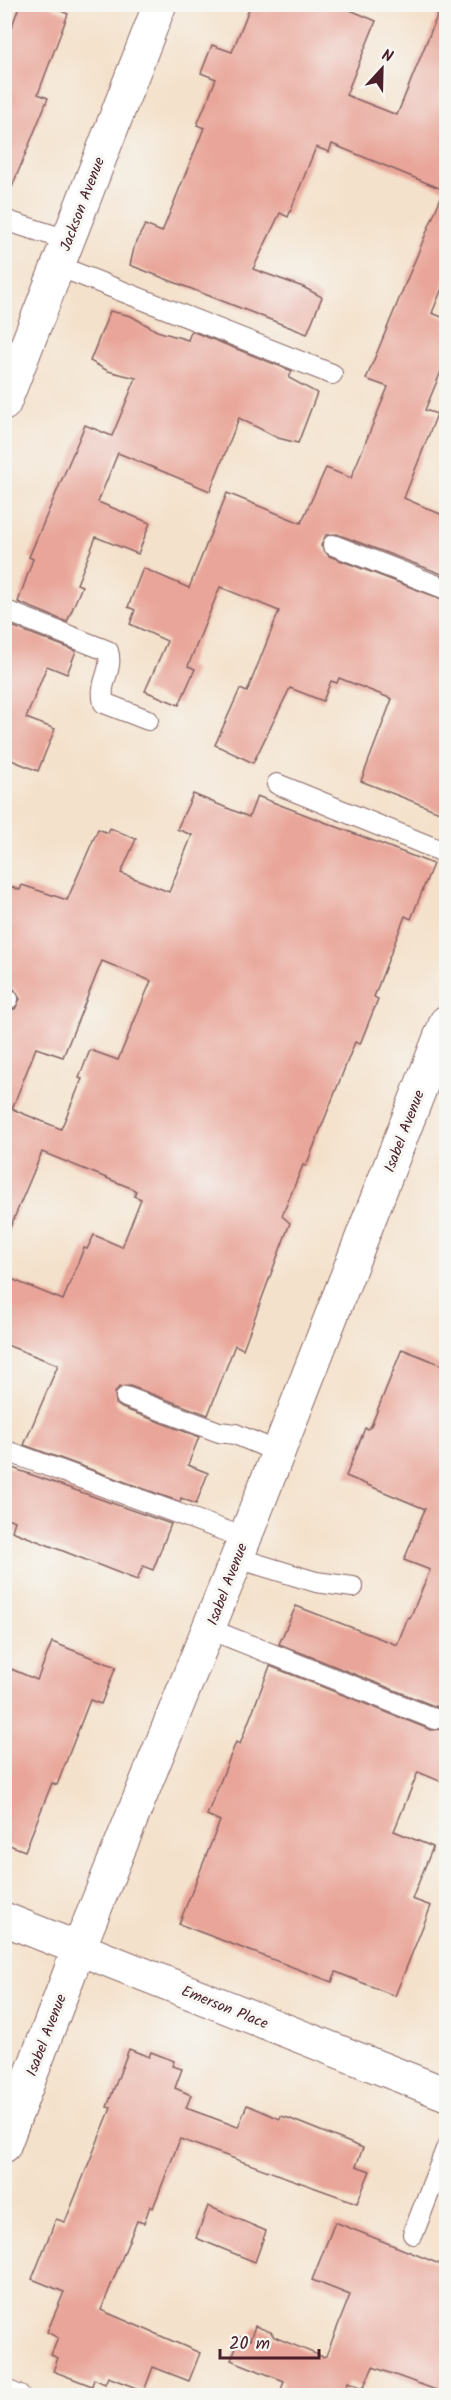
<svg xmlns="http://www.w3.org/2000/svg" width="451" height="2400" font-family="Kalam,sans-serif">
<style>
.building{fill:#e9a599;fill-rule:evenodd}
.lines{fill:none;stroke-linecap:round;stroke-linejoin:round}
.lane-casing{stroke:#866363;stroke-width:22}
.street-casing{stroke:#866363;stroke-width:35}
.secondary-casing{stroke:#866363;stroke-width:35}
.lane{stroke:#fff;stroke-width:20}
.street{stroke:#fff;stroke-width:33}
.secondary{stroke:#fff;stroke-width:33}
.labels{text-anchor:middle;stroke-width:6;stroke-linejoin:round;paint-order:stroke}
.street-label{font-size:15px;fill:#4a1f2b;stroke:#f6f6f2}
</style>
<rect width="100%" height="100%" fill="#f6f6f2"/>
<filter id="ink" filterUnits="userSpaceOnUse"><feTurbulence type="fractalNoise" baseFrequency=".0167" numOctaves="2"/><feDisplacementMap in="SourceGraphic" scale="12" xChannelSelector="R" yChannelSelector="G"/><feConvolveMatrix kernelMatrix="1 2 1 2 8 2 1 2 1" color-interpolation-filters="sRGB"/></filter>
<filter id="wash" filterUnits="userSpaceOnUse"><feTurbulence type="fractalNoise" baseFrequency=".008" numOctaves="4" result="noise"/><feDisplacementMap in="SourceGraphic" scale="24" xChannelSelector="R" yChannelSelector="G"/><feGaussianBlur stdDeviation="1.35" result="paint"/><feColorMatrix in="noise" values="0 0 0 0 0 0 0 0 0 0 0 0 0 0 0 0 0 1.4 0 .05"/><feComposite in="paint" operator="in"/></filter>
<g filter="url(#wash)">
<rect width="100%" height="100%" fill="#f4e1cb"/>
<g id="blocks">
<g class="building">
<polygon points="20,4 45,4 68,14 38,94 48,98 6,202 4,23 12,26"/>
<polygon points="251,4 336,4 376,21 346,95 397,115 442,4 447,4 447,276 432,313 447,319 447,357 425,410 437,414 404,498 447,517 447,576 337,534 326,535 321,546 329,556 447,601 447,815 361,781 392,699 339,678 337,683 331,681 323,701 290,688 253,763 215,745 240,689 247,692 279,611 220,587 188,666 195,669 179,705 145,691 167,641 130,624 135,610 128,607 143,568 189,588 227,493 301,523 326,468 351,478 388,387 366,379 444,190 332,144 329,152 316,147 288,217 280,213 253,269 303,287 322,297 307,334 130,265 135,244 145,225 162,232 204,128 197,125 216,79 201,73 212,45 232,52"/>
<polygon points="110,311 131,316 157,331 188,340 191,332 194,332 292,371 289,378 317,393 298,443 278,438 239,418 210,491 118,453 98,502 150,523 138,554 96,537 77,584 82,586 67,622 18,602 33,559 29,557 85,425 112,436 136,378 108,371 90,361"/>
<polygon points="9,625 76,651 67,674 47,666 26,718 55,729 38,771 9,759 4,767 4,635"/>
<path d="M193,794L249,817L257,796L433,864L411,919L405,916L374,997L378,999L360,1044L355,1042L306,1166L303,1165L282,1216L290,1223L243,1349L235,1345L208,1415L130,1386L119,1387L115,1393L116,1404L122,1408L199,1437L188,1465L208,1473L196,1504L181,1498L180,1502L24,1445L58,1365L4,1344V1276L63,1300L84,1248L87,1249L94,1235L122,1247L141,1199L134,1196L136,1191L131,1188L42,1152L4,1242V1010L15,1009L20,999L14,989L4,985V884L20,890L22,885L67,900L98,829L108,833L110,828L136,839L121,873L169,892L192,835L177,829ZM102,961L151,981L118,1060L90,1050L79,1078L82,1079L61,1129L12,1109L36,1048L63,1057Z"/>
<polygon points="402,1349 447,1367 447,1716 439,1708 279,1644 296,1606 397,1645 408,1617 410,1618 430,1570 404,1560 425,1509 346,1476 365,1428 368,1429 371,1426"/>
<polygon points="4,1465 171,1524 153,1570 143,1566 137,1580 12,1531 15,1521 4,1517"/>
<polygon points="52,1642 116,1667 101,1704 90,1700 57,1785 52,1783 25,1851 4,1843 4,1666 37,1680"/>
<polygon points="270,1666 431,1730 442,1729 447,1721 447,1784 418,1772 394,1831 433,1847 412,1899 431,1906 395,1996 336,1972 332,1982 179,1924 220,1821 207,1815 236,1742 240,1744"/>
<polygon points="129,2049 149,2057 151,2052 174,2061 172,2066 182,2069 175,2088 191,2095 186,2108 238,2127 247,2105 280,2119 281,2116 288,2118 363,2148 356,2166 370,2171 357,2203 180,2139 153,2208 150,2206 144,2223 137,2221 101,2310 200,2353 189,2381 153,2367 144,2391 108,2377 105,2384 94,2379 92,2386 53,2371 58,2358 51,2355 58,2338 47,2332 64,2292 32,2279 56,2219 65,2222 111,2108 107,2107"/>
<polygon points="208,2206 266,2231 255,2262 196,2238"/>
<polygon points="335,2222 447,2267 447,2394 373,2367 363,2388 348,2382 342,2396 279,2396 284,2381 231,2360 240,2337 250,2340 255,2326 271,2332 274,2337 323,2357 326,2356 350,2295 312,2280"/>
</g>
</g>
</g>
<g filter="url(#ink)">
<use href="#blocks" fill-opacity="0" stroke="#866363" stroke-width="1.5"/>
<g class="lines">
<g class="lane-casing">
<g id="lane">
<polyline points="4,220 68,240"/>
<polyline points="58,266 332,374"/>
<polyline points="333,545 446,589"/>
<path d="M4,610L108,651C114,671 98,682 104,703L148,720"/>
<polyline points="277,784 446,853"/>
<polyline points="4,997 8,999"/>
<polyline points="126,1397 219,1432 235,1434 278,1452"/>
<polyline points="4,1450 245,1538"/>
<polyline points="237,1558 316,1582 353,1587"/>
<polyline points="209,1629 435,1719"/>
<polyline points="413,2234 446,2149"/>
<polyline points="4,2389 20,2396"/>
</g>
</g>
<g class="street-casing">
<g id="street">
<polyline points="4,404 160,4"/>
<polyline points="4,2146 79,1948 237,1558 446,1022"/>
</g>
</g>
<g class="secondary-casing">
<polyline id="secondary" points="4,1919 446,2094"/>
</g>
<use href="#lane" class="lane"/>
<use href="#street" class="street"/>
<use href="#secondary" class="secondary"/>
</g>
</g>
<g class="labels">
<g class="street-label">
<text transform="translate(82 204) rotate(-69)" y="5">Jackson Avenue</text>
<text transform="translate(404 1131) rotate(-69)" y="5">Isabel Avenue</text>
<text transform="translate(227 1584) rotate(-69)" y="5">Isabel Avenue</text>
<text transform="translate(225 2007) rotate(22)" y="5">Emerson Place</text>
<text transform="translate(46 2035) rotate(-69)" y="5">Isabel Avenue</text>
</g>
</g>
<rect width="451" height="2400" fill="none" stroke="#f6f6f2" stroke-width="24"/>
<g transform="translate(382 69) rotate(22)" stroke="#f6f6f2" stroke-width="4.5" paint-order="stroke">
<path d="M0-4.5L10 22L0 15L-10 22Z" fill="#4a1f2b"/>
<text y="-9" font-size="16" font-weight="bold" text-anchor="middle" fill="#4a1f2b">N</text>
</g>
<path d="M220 2349v9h99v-9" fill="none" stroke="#4a1f2b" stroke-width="3"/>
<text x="229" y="2349" font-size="18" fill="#4a1f2b" stroke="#f6f6f2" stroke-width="4.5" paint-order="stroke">20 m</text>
</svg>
